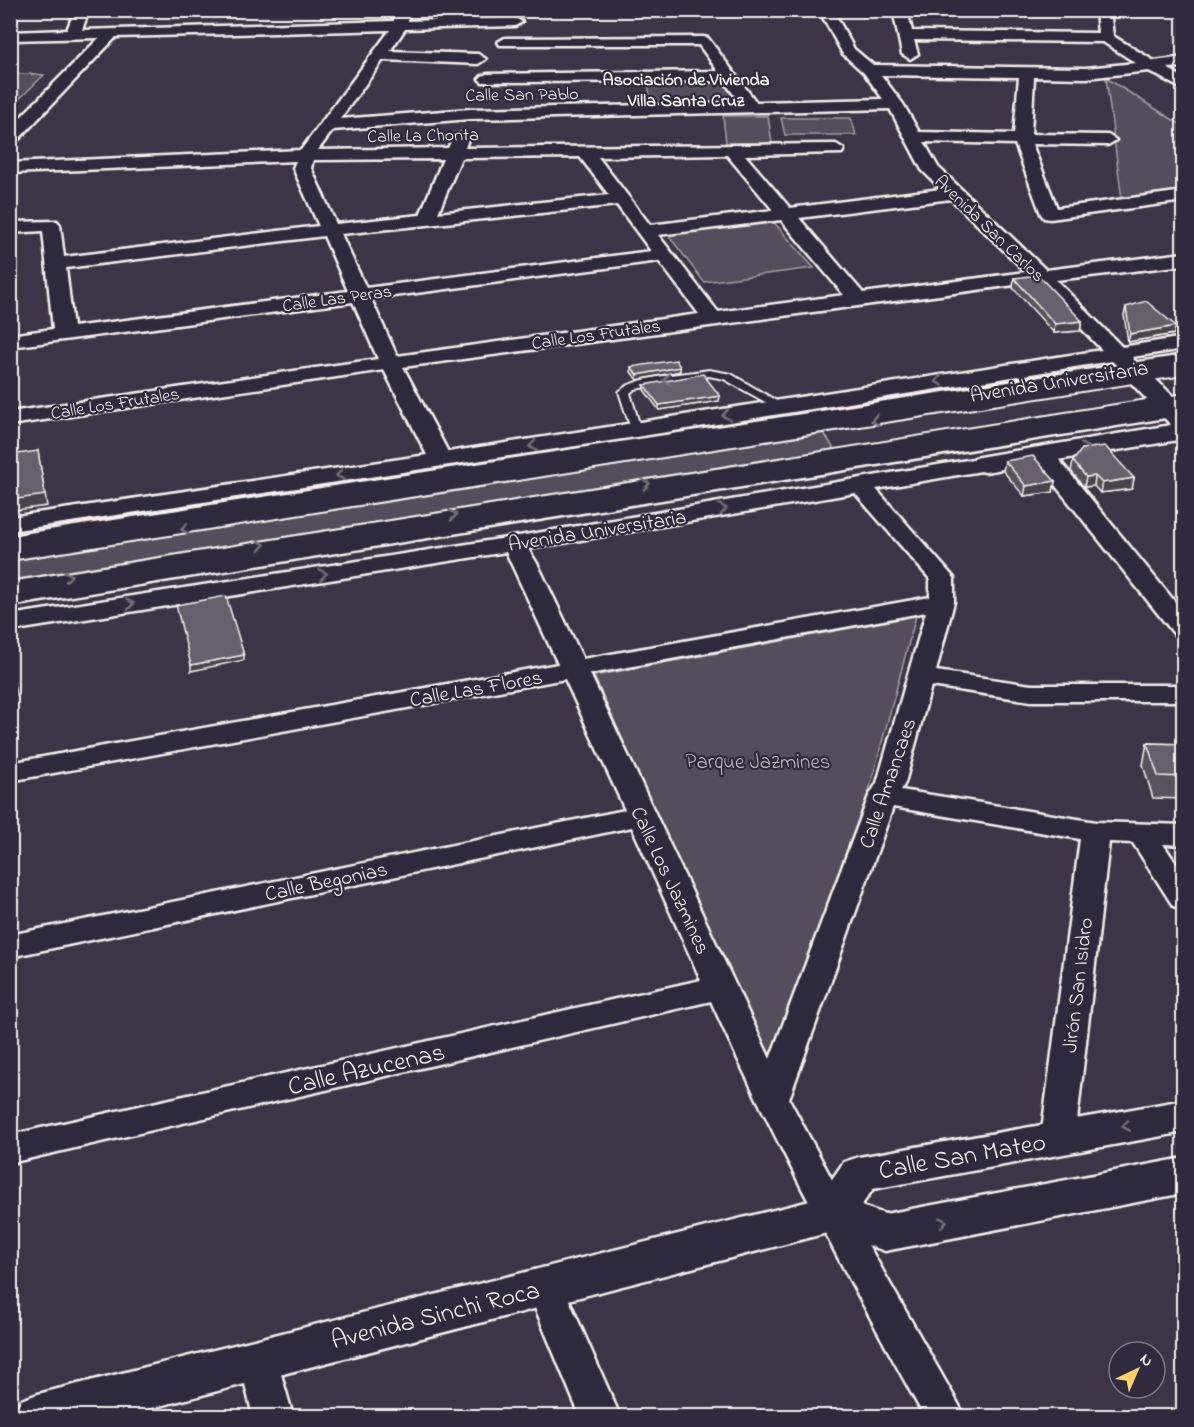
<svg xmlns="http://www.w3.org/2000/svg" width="1194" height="1427" font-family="'Indie Flower',sans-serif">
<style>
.green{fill:#534e5c;stroke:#a4a0a2;stroke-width:1.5}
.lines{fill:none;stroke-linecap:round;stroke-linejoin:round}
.service-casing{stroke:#f4f1e8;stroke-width:4}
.minor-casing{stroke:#f4f1e8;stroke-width:5}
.tertiary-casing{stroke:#f4f1e8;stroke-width:5}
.primary-casing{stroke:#f4f1e8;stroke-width:5}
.service{fill:#2f2a3d;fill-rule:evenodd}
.minor{fill:#2f2a3d;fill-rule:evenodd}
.tertiary{fill:#2f2a3d;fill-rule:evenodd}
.primary{fill:#2f2a3d;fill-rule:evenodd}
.wall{fill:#57535d;stroke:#f4f1e8;stroke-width:1.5}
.shaded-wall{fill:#47444c;stroke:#f4f1e8;stroke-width:1.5}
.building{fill:#65616c;stroke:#f4f1e8;stroke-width:1.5}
.oneway{stroke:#747079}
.labels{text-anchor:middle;stroke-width:4.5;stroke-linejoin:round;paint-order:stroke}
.far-neighbourhood-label{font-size:18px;font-weight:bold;fill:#f4f1e8;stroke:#2f2a3d}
.far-street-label{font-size:18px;fill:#f4f1e8;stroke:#2f2a3d}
.street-label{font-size:21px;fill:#f4f1e8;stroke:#2f2a3d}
.park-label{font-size:21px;fill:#bcb8b7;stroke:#2f2a3d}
.near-street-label{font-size:26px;fill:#f4f1e8;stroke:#2f2a3d}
</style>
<rect width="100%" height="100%" fill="#3b3647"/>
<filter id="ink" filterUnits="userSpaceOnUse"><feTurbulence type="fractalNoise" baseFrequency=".0167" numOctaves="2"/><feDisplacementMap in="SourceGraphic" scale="12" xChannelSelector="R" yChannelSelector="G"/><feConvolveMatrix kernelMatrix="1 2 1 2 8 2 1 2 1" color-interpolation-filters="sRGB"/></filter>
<g filter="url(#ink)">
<g class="green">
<polygon points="11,73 44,75 15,103 11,103"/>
<polygon points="721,78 741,106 651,108 648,79"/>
<polygon points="1106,78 1183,126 1183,192 1122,199"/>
<polygon points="723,116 768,116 772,143 726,143"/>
<polygon points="781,118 851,118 856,135 785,135"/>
<polygon points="771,219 814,268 704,282 666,232"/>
<polygon points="824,433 834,449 11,580 11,561"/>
<polygon points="916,616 868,794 768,1061 594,676"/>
</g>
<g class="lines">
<g class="service-casing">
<g id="service">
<polygon points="1184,369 1184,375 10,560 10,552"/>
<path d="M709,370L731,374L785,406L784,408H776L724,379L709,376L635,389L630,393L641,430L640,432H632L619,392C633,376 686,374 709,370Z"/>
<polygon points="1184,394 1184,400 10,590 10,582"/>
</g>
</g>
<g class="minor-casing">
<g id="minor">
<path d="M75,10H89L82,30L394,21V10H408V21L515,18L522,22L515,26L405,29L390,51L478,54L486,59L478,64L383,60L340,119L470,109L740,103L724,81L482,82L479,79L482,76L487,74L718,71L699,45H500L498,42L505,38L703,37L708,38L756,102L883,99L864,73L843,54L819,10H833L854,49L873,65L1086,68L1136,63L1103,42L914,40L918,54L910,59L902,54L893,10H907L912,31L1098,33L1096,10H1110L1113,36L1154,61L1184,57V67L1167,68L1184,78V90L1149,71L1086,78L1034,77L1031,134L1108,135L1116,140L1108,145L1032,144L1057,208L1184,191V201L1050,219L1044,218L1041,214L1015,144L924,142L938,167L1046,270L1184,253V265L1056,280L1122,347L1184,337V349L1132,357L1136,363L1133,367C1123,370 1119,368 1112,361L636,437L10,531V517L427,455L384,370L10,425V412L378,359L353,302L10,347V335L53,329L43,231L10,233V222L57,221L60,225L64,257L319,226L293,168L296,161L10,173V163L301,150L390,30L116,37L16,142L10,143V128L99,38L10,40V32L67,30ZM881,75L1019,77L1014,134L919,132L903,104ZM890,109L922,170L941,189L790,208L745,155L842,153L844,149L836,144L465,148L468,139L460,134L454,135L448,148L318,150L333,130L470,119ZM727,155L773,210L650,225L598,157ZM580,157L609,195L438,213L461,158ZM443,159L420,215L336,224L311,168L313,160ZM951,199L1026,272L863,293L799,218ZM617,205L651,251L366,288L341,234ZM781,220L844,295L718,312L658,235ZM324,236L348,291L73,327L66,268ZM659,261L699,314L397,356L371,299ZM1037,282L1102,350L448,452L403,367Z"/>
<polygon points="1175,10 1184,10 1184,15"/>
<polygon points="1043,448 1051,450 1184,613 1184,638 1175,635 1035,460 1032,455 1035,450"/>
<path d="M985,457L993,459L996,464L993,469L876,489L954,578V602L936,671L1031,685H1184V701H1031L931,686L905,783L901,790L1096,822L1184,825V845L1163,844L1184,875V909L1173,906L1133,843L1109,842L1075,1138L1070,1148L1058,1152L1046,1148L1041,1138L1080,839L893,807L789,1099L845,1204L965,1416H924C849,1280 775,1143 711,1001L10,1163V1135L701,980L632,827L10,957V935L625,810L565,679L10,781V763L558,664L506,552L10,631V615L513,537ZM855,493L930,579V597L583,659L538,565L528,549ZM926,612L877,783L869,796L770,1059L590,674Z"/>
<polygon points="545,1270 558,1275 620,1416 580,1416 526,1286 532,1275"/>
<polygon points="258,1343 272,1348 277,1360 293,1416 253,1416 239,1360 244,1348"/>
</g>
</g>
<g class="tertiary-casing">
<g id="tertiary">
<polygon points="1132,362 1141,365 1184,407 1184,439 985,472 975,470 971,464 975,458 985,456 1171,425 1119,370 1123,365"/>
<polygon points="1184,1100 1184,1132 873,1189 861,1206 885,1214 1184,1158 1184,1193 885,1251 831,1232 121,1416 14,1416 21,1400 38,1394 818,1199 844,1162 859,1157"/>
</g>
</g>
<g class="primary-casing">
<g id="primary">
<polygon points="1184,355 1184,370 10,554 10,536"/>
<polygon points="1184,399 1184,415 10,606 10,588"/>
</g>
</g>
<use href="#service" class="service"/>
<use href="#minor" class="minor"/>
<use href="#tertiary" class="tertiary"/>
<use href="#primary" class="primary"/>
</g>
<g class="wall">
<polygon points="1014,278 1082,321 1080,331 1054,333 1013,288"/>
<polygon points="1126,307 1174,334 1128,342 1124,315"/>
<polygon points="631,367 680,367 680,371 637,380 631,372"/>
<polygon points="644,385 719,401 659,410 644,390"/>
<polygon points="1005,461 1055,481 1053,492 1024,496 1003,471"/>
<polygon points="1073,461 1134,478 1132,489 1100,493 1094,486 1084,487 1071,471"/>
<polygon points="1147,743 1184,744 1184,799 1153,798 1143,765"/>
</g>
<g class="shaded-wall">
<polygon points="1082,321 1080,331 1054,333 1055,324"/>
<polygon points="1176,326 1174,334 1128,342 1130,334"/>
<polygon points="680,367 680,371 637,380 637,375"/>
<polygon points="720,396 719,401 659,410 659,405"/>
<polygon points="38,451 47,506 10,511 10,500"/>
<polygon points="1095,476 1094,486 1084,487 1086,477"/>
<polygon points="1134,478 1132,489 1100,493 1102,483"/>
<polygon points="1055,481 1053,492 1024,496 1026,486"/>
<polygon points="244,655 244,660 191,671 191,665"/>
<polygon points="10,662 16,695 10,696"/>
</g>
<g class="building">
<polygon points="1038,275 1082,321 1055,324 1014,278"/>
<polygon points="1146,301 1176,326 1130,334 1126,307"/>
<polygon points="676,360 680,367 637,375 631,367"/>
<polygon points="703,374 720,396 659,405 644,385"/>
<polygon points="1105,446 1134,478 1102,483 1095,476 1086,477 1073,461 1082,449"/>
<polygon points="38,451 45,495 10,500 10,455"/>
<polygon points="1033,456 1055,481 1026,486 1005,461"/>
<polygon points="226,596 244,655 191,665 176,605"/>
<polygon points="1147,743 1184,744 1184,777 1158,776"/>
</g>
<defs><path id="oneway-chevron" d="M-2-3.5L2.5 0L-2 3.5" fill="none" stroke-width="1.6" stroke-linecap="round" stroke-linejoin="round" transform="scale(1.5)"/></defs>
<g class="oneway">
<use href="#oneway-chevron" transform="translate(667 380) rotate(170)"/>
<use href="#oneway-chevron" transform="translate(939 381) rotate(171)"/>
<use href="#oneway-chevron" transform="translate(726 415) rotate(171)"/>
<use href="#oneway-chevron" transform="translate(875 420) rotate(171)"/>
<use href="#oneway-chevron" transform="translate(533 446) rotate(171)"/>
<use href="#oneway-chevron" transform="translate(1085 448) rotate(-10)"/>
<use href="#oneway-chevron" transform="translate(340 475) rotate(171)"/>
<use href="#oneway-chevron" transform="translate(646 484) rotate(-9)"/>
<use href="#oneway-chevron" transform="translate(723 509) rotate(-9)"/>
<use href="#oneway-chevron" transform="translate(453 515) rotate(-9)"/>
<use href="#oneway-chevron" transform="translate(185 529) rotate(171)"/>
<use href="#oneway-chevron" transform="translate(261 545) rotate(-9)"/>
<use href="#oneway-chevron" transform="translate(323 574) rotate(-9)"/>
<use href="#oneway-chevron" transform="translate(68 576) rotate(-9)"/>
<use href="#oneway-chevron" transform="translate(130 604) rotate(-9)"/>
<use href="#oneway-chevron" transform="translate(1126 1126) rotate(170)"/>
<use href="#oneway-chevron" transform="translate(943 1222) rotate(-11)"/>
</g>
</g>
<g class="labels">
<g class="far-neighbourhood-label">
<text x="686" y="85">Asociación de Vivienda<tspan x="686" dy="21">Villa Santa Cruz</tspan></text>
</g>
<g class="far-street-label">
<text transform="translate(522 94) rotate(-1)" y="6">Calle San Pablo</text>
<text transform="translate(423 135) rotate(-1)" y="6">Calle La Chonta</text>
<text transform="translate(990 228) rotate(44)" y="6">Avenida San Carlos</text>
<text transform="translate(337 298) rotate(-8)" y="6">Calle Las Peras</text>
<text transform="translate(596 334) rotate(-8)" y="6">Calle Los Frutales</text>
<text transform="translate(115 403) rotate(-9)" y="6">Calle Los Frutales</text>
</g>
<g class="street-label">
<text transform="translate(1059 381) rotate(-9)" y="7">Avenida Universitaria</text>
<text transform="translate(597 530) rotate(-9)" y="7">Avenida Universitaria</text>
<text transform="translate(476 688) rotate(-10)" y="7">Calle Las Flores</text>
<text transform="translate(887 783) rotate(-71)" y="7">Calle Amancaes</text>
<text transform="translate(671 880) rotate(65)" y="7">Calle Los Jazmines</text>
<text transform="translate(326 881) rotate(-12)" y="7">Calle Begonias</text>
<text transform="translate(1077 985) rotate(-83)" y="7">Jirón San Isidro</text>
</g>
<g class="park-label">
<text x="758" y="768">Parque Jazmines</text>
</g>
<g class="near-street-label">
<text transform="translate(366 1068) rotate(-13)" y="9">Calle Azucenas</text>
<text transform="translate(962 1155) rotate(-10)" y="9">Calle San Mateo</text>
<text transform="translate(435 1314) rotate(-14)" y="9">Avenida Sinchi Roca</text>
</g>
</g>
<rect width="1194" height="1427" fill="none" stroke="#2f2a3d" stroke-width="36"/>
<rect x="18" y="18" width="1158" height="1391" fill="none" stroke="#f4f1e8" stroke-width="2" filter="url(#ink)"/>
<g transform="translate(1137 1370) rotate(44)"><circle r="28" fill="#2f2a3d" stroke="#7e7a81" stroke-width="1.5"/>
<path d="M0-4.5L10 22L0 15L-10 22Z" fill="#ffd166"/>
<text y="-9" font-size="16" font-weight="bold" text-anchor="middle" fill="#f4f1e8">N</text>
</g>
</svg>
